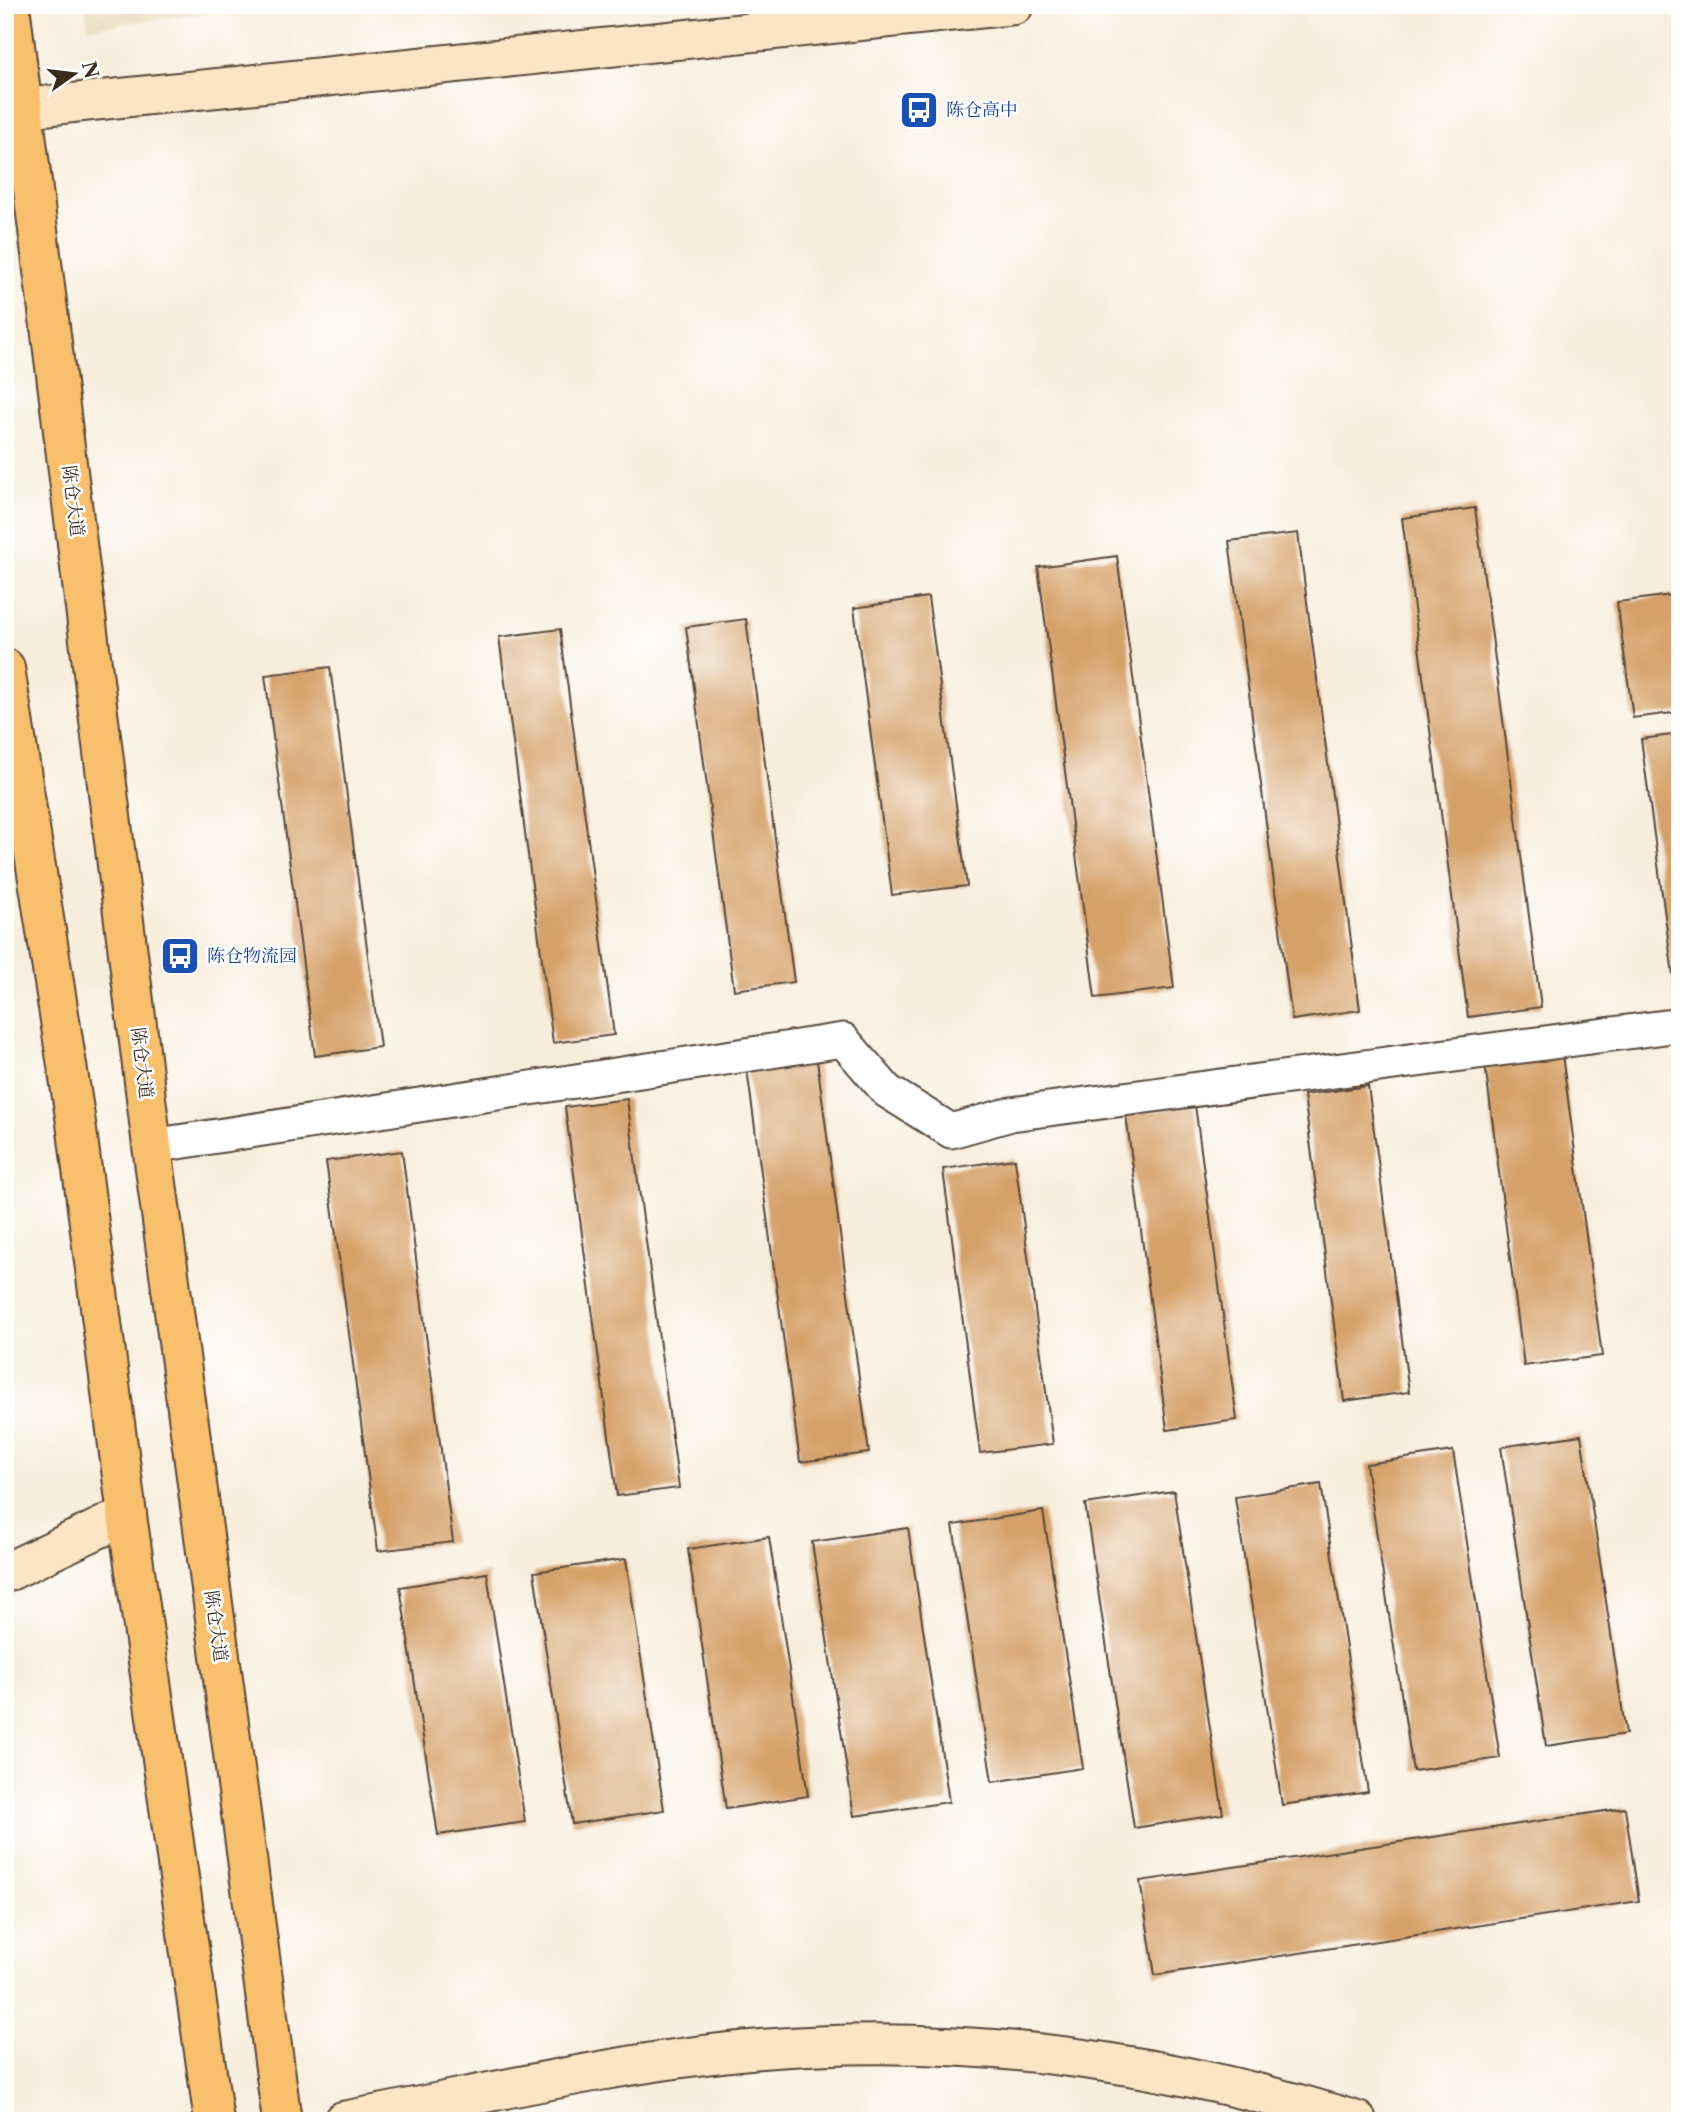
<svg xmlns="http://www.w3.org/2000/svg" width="1685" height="2126" font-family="'Libre Caslon Text','Noto Serif SC',serif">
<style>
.built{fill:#e7daba}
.building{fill:#d5a169}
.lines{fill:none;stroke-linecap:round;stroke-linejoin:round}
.street-casing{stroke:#57473a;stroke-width:37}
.secondary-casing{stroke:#57473a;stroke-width:42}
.primary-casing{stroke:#57473a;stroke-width:42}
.street{stroke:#fff;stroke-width:33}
.secondary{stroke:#fce5c4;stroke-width:38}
.primary{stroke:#f8bf6c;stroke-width:38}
.labels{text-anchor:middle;stroke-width:5;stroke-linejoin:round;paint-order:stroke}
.transit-label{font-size:18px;fill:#164399;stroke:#fff;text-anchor:start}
.street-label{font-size:18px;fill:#3b2a1e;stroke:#fff}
</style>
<rect width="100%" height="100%" fill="#fff"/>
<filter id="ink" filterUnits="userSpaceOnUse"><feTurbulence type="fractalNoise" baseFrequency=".0143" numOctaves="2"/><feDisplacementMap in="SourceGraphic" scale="14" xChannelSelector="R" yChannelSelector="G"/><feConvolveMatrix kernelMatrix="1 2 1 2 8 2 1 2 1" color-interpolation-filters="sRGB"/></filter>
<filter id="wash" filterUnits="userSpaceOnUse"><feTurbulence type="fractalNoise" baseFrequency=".00686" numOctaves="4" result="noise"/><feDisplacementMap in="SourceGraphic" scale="28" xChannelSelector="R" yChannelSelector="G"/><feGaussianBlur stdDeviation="1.57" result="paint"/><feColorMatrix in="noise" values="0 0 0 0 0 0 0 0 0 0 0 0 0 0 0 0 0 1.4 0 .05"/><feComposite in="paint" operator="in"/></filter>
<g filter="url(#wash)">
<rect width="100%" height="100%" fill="#f7eddb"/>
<polygon class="built" points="85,5 271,5 88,28"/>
<g id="blocks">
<g class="building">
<polygon points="1475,508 1541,1007 1468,1017 1402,518"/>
<polygon points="1298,533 1360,1010 1292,1020 1229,541"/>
<polygon points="1117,556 1174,988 1095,998 1038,567"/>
<polygon points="1680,594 1680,712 1633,718 1617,602"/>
<polygon points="928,597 967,886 892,895 854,608"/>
<polygon points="746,619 794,982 734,990 686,627"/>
<polygon points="560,629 614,1035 553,1043 499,637"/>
<polygon points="330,667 380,1047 315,1056 265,675"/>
<polygon points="1680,734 1680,996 1676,997 1641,739"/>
<polygon points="1562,1054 1602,1356 1524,1366 1485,1064"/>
<polygon points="817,1060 869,1453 800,1462 747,1069"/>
<polygon points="1368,1086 1409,1392 1344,1401 1304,1095"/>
<polygon points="627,1099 679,1488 617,1496 565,1107"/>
<polygon points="1195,1105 1237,1420 1167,1430 1126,1115"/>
<polygon points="402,1151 453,1542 378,1551 326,1161"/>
<polygon points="1015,1159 1053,1444 980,1453 943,1169"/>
<polygon points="1581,1435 1626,1734 1546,1746 1501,1447"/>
<polygon points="1453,1451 1500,1758 1413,1771 1366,1464"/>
<polygon points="1321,1484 1368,1792 1282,1805 1235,1497"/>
<polygon points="1174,1491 1223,1814 1134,1828 1085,1504"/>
<polygon points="1043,1511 1083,1768 992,1782 953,1525"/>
<polygon points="908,1528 949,1802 854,1816 812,1542"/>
<polygon points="769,1537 808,1796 726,1809 688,1549"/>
<polygon points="626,1559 664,1810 572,1824 534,1572"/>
<polygon points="487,1573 525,1822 438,1835 400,1587"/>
<polygon points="1625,1808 1639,1901 1155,1975 1140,1881"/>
</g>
</g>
</g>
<g filter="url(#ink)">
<use href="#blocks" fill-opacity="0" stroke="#57473a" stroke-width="2"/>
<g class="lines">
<g class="street-casing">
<polyline id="street" points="152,1146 843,1040 887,1091 951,1131 1011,1114 1680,1025"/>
</g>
<g class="secondary-casing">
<g id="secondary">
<polyline points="5,110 1014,5"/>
<polyline points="5,1573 127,1515"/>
<path d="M343,2121C482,2095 621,2061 761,2049C963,2032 1164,2061 1357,2121"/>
</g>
</g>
<g class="primary-casing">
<g id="primary">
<polyline points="10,5 152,1146 282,2121"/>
<polyline points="5,668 76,1123 127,1515 214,2121"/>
</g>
</g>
<use href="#street" class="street"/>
<use href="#secondary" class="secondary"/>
<use href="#primary" class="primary"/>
</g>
</g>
<defs>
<g id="bus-square" transform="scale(2.0125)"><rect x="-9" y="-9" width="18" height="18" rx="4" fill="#1a4fb4" stroke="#fff"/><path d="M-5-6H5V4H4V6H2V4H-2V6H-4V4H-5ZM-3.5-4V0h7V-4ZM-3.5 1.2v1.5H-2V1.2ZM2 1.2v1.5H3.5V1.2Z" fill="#fff"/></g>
</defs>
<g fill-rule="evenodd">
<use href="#bus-square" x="919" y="110"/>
<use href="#bus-square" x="180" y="956"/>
</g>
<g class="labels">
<g class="transit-label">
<text x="946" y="116">陈仓高中</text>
<text x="207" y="962">陈仓物流园</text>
</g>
<g class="street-label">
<text transform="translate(73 501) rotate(83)" y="6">陈仓大道</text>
<text transform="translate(142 1063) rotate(83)" y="6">陈仓大道</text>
<text transform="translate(216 1626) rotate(82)" y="6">陈仓大道</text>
</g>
</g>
<rect width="1685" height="2126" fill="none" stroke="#fff" stroke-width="28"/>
<g transform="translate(74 74) rotate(76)" stroke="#ffffff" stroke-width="5" paint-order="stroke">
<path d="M0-5L12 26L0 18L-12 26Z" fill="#3b2a1e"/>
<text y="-10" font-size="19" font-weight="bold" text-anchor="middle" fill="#3b2a1e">N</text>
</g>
</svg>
